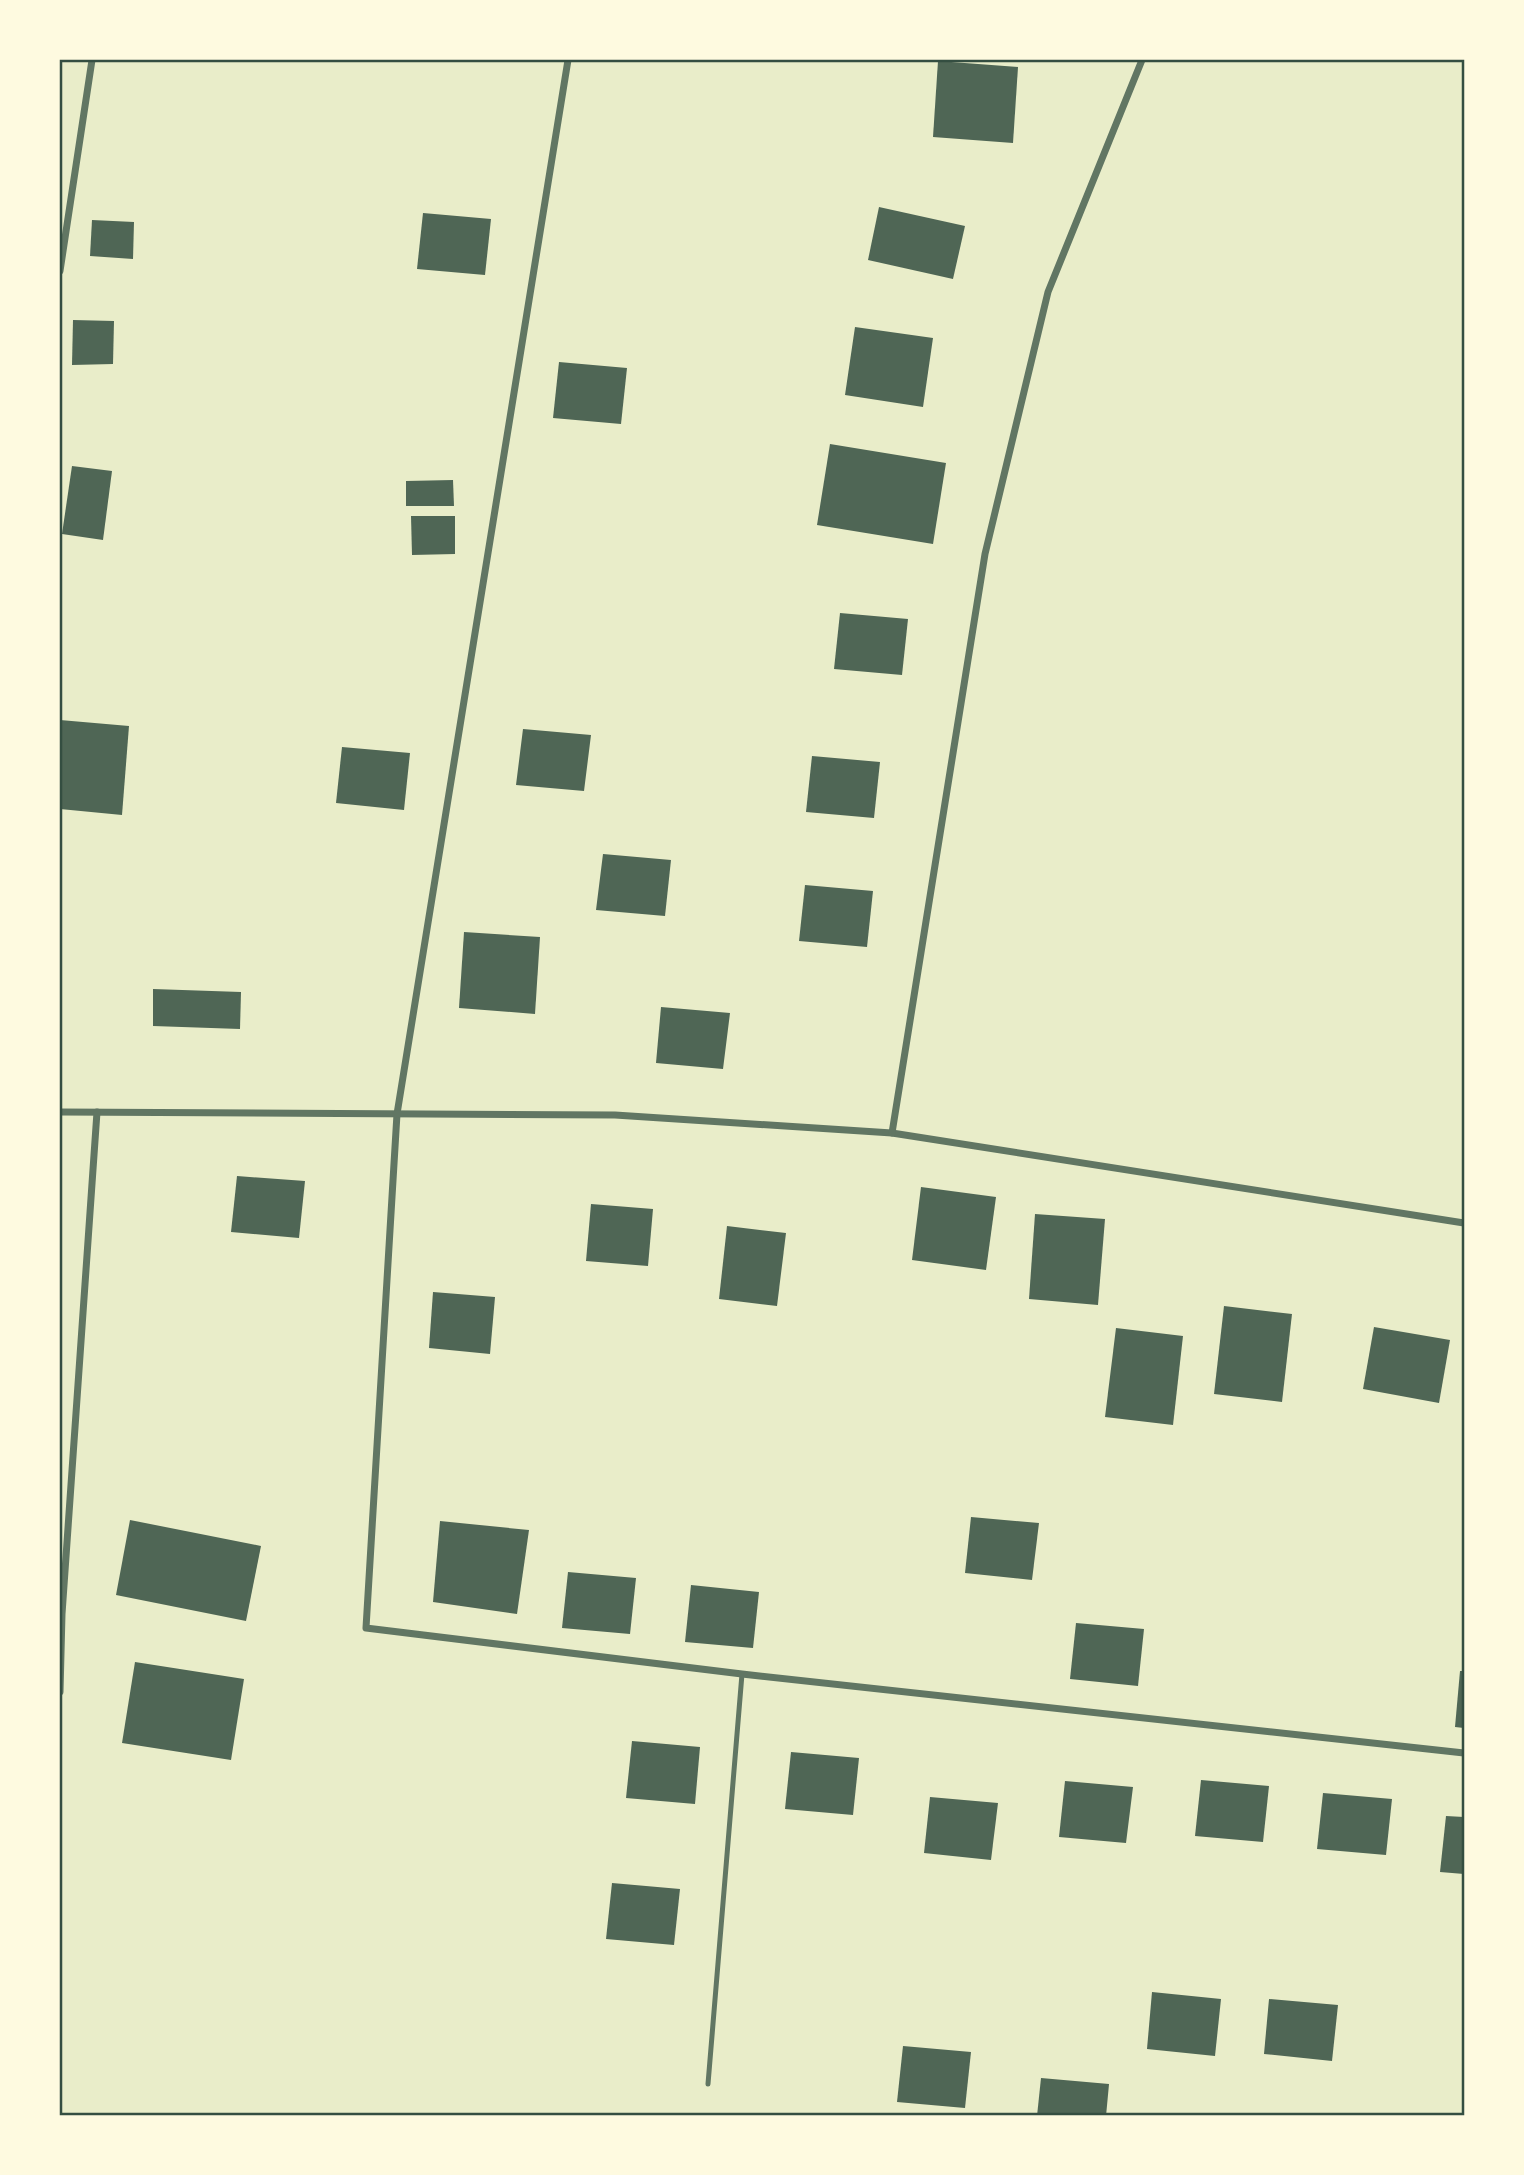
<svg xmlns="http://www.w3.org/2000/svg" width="1524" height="2175" font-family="'DejaVu Sans',sans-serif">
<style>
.building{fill:#4f6655}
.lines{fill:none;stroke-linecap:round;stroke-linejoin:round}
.service{stroke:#617663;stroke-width:5}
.minor{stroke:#617663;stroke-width:7}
.neatline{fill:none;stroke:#344e41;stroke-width:2.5}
</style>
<rect width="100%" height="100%" fill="#e9edc9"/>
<g class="building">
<polygon points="938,61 1018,67 1013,143 933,137"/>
<polygon points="879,207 965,226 953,279 868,260"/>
<polygon points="423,213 491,219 485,275 417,269"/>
<polygon points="92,220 134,222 133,259 90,256"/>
<polygon points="73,320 114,321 113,364 72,365"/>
<polygon points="855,327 933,338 923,407 845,395"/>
<polygon points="559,362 627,368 621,424 553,418"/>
<polygon points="830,444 946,463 933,544 817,525"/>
<polygon points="72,466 112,471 103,540 62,534"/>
<polygon points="453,480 454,506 406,506 406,481"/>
<polygon points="411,516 455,516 455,554 412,555"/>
<polygon points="840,613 908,619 902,675 834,669"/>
<polygon points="60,720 129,726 122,815 60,809"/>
<polygon points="523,729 591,735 584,791 516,785"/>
<polygon points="342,747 410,753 404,810 336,803"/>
<polygon points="812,756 880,762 874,818 806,812"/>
<polygon points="603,854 671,860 665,916 596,910"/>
<polygon points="805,885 873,891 867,947 799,941"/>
<polygon points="464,932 540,937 535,1014 459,1008"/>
<polygon points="153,989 241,992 240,1029 153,1026"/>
<polygon points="661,1007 730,1013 723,1069 656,1063"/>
<polygon points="237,1176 305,1181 299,1238 231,1232"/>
<polygon points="921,1187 996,1197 986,1270 912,1260"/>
<polygon points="591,1204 653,1209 648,1266 586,1261"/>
<polygon points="1035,1214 1105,1219 1098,1305 1029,1299"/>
<polygon points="727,1226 786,1233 777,1306 719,1299"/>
<polygon points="433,1292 495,1297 490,1354 429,1348"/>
<polygon points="1224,1306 1292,1314 1282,1402 1214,1394"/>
<polygon points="1374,1327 1450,1340 1439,1403 1363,1389"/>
<polygon points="1116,1328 1183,1336 1173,1425 1105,1417"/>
<polygon points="971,1517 1039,1523 1032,1580 965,1573"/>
<polygon points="130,1520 261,1546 246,1621 116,1595"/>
<polygon points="440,1521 529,1530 517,1614 433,1602"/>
<polygon points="568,1572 636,1578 630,1634 562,1628"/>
<polygon points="691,1585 759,1592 753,1648 685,1642"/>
<polygon points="1076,1623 1144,1629 1138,1686 1070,1679"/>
<polygon points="135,1662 244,1679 231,1760 122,1743"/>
<polygon points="1460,1671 1464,1671 1464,1728 1455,1727"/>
<polygon points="632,1741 700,1747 695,1804 626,1798"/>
<polygon points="791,1752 859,1758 853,1815 785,1809"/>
<polygon points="1201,1780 1269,1786 1263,1842 1195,1836"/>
<polygon points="1065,1781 1133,1787 1126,1843 1059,1837"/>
<polygon points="1323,1793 1392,1799 1386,1855 1317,1849"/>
<polygon points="930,1797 998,1803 991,1860 924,1853"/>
<polygon points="1446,1816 1464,1817 1464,1874 1440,1872"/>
<polygon points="612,1883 680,1889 674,1945 606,1939"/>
<polygon points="1152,1992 1221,1999 1215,2056 1147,2049"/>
<polygon points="1269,1999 1338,2005 1332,2061 1264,2054"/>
<polygon points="903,2046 971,2052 965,2108 897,2102"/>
<polygon points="1041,2078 1109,2084 1106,2116 1037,2116"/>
</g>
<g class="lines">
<polyline class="service" points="708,2084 742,1674"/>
<g class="minor">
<polyline points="568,60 397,1114 366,1628 742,1674 1464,1753"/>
<polyline points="60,271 92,60"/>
<polyline points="60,1112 615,1115 892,1133 1464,1223"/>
<polyline points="892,1133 985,554 1048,292 1142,60"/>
<polyline points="60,1692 62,1614 97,1112"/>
</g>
</g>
<rect width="1524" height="2175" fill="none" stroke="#fefae0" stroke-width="122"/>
<rect x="61" y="61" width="1402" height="2053" class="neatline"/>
</svg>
